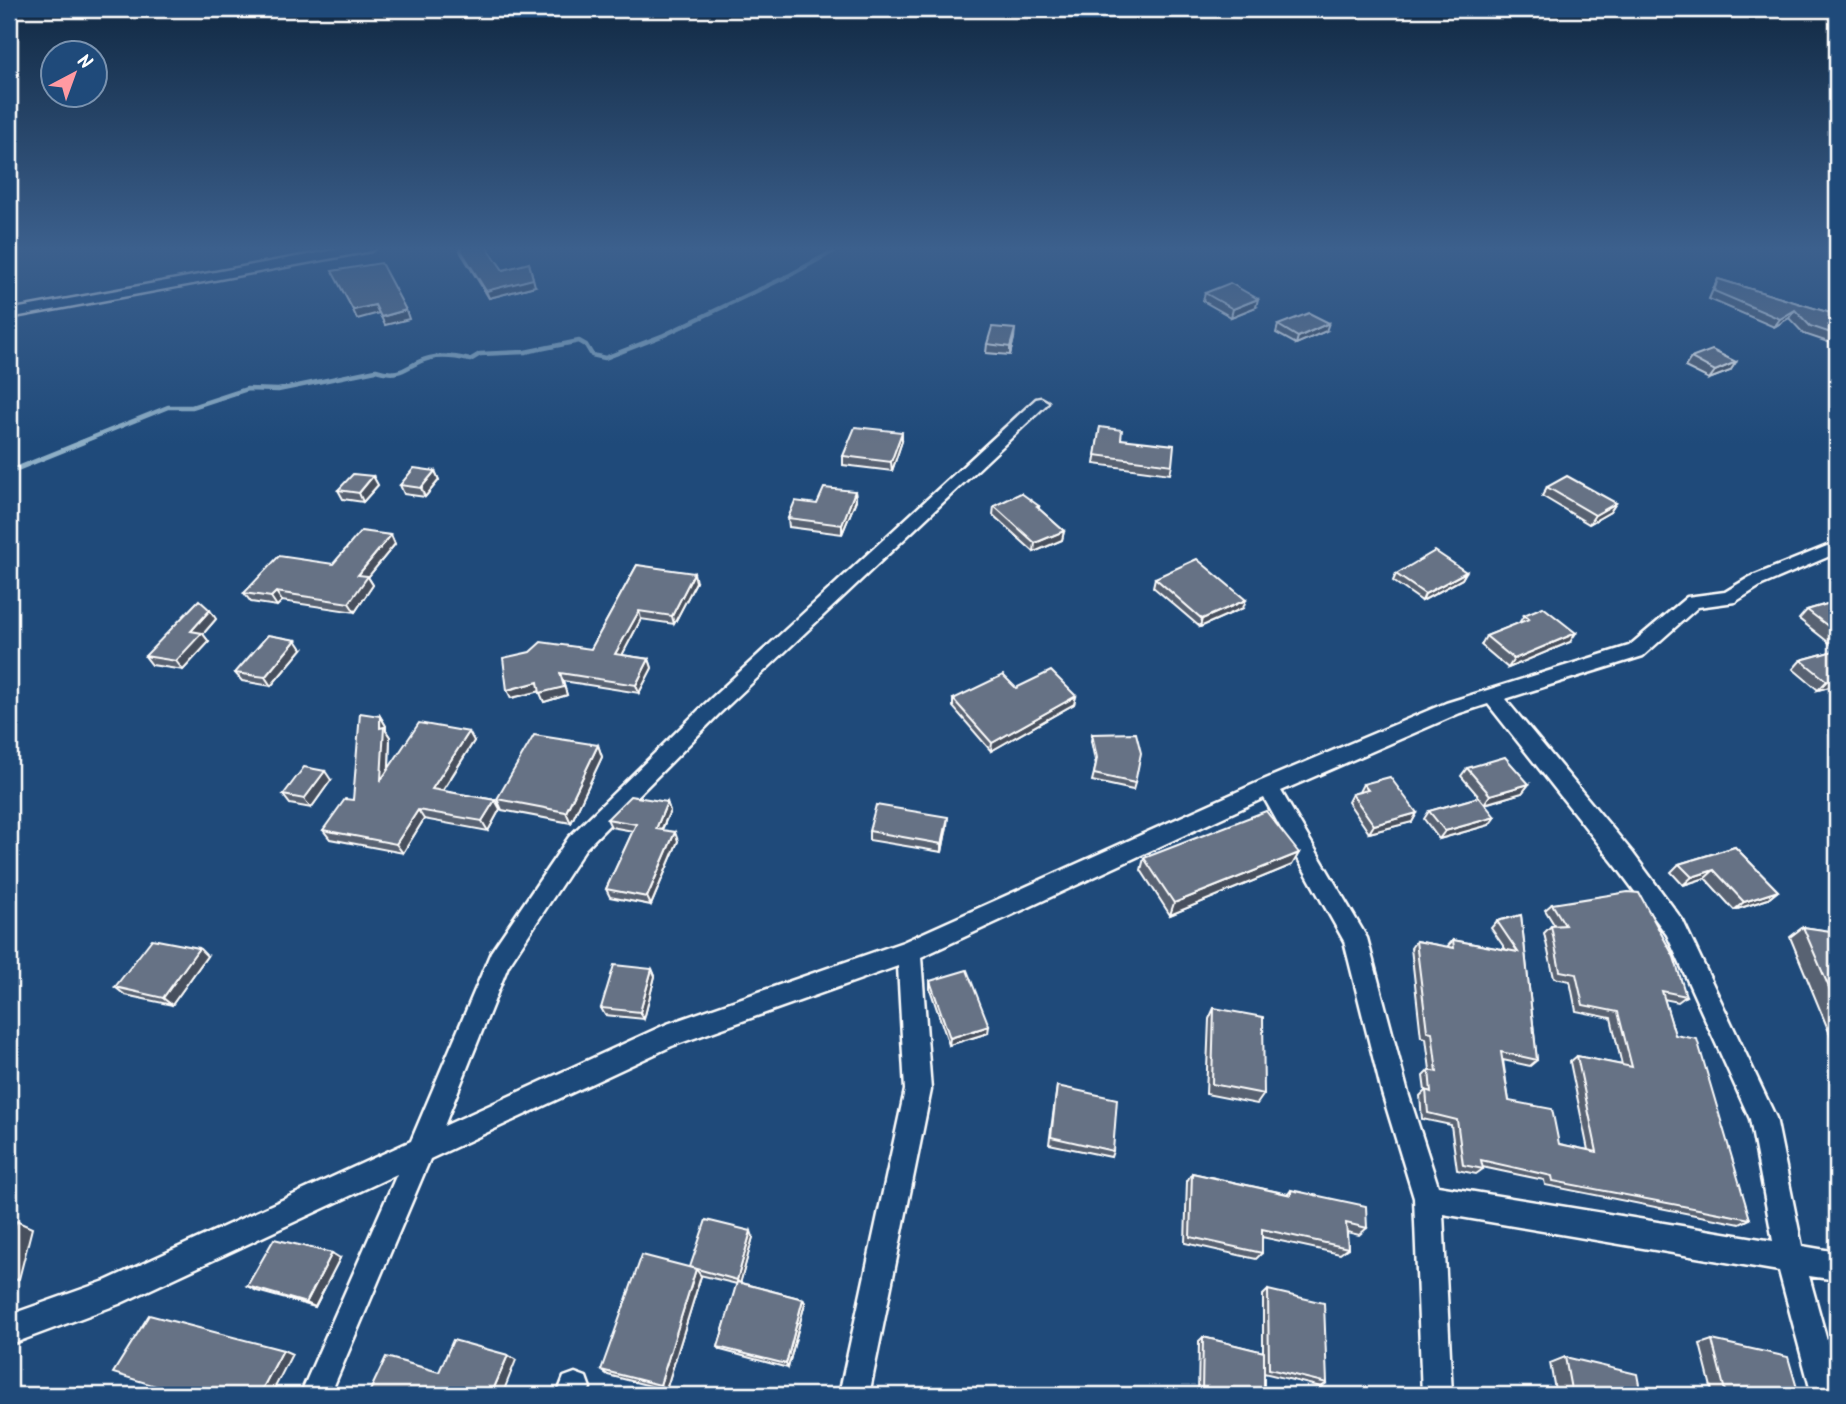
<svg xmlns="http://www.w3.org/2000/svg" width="1846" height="1404" font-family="Kalam,sans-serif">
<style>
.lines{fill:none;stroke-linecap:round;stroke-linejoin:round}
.stream-far1{stroke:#8eafc6;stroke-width:4.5}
.stream{stroke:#8eafc6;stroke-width:5}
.street-casing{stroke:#fff;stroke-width:5}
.street{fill:#1f4a7a;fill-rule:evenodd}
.wall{fill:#586272;stroke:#fff;stroke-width:2}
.shaded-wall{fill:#47505d;stroke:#fff;stroke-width:2}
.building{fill:#667285;stroke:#fff;stroke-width:2}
</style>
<rect width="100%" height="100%" fill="#1f4a7a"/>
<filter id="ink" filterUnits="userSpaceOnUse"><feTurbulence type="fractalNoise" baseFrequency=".0143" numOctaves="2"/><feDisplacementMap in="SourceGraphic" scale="14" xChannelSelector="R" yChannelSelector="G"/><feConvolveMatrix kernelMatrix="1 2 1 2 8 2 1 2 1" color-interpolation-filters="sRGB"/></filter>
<g filter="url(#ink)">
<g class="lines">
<path class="stream-far1" d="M79,443L168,407H192L247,389L278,390L376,370C404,379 407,363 430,358C443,355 457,357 470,360L480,354L525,352L579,341L586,345L592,355L605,358L664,335L790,275L841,247"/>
<polyline class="stream" points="9,472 83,442"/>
<g class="street-casing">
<g id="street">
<polygon points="351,247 377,247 371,251 9,318 9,310"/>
<path d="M1041,398L1048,402L1046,405L719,714L585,849L508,966L444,1126L667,1024L903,942L1261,781L1446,703L1629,646L1687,597L1725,592L1750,577L1837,542V553L1762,585L1735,602L1698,607L1643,656L1505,699L1632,852L1683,921L1776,1118L1802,1246L1837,1252V1280L1809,1276L1837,1377V1395H1812L1779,1271L1443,1214L1452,1395H1422L1414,1198L1382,1093L1344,941L1264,798L921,957L931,1090L869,1395H839L905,1090L898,966L672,1046L430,1159L330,1395H300L397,1174L119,1304L9,1345V1315L105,1281L411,1141L491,952L569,837L705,704L1036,399ZM1488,704L1616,866L1667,935L1750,1119L1773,1241L1438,1186L1408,1093L1367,938L1281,791L1460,713Z"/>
<polygon points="575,1373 586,1377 590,1388 587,1395 557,1395 564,1377"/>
</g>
</g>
<use href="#street" class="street"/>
</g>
<g class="wall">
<polygon points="459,247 503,270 535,286 489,298 461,253"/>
<polygon points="1718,279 1837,315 1837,345 1804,334 1789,318 1774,327 1709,299 1714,287"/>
<polygon points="1205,293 1256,307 1231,317 1203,301"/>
<polygon points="1278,325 1326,331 1296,344 1276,333"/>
<polygon points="1014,338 1010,355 986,353 987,344"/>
<polygon points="1691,358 1736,362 1730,371 1709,379 1685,367"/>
<polygon points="1100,427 1121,439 1172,465 1170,474 1094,464"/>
<polygon points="902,441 892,471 843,465 843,456"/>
<polygon points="435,471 439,480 425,497 404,494 400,485"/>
<polygon points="373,476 378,485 363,502 343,499 338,490"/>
<polygon points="1547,487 1616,503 1610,512 1589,524 1542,496"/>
<polygon points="855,491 856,500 842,534 789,527 788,518 817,504"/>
<polygon points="994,506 1039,506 1039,509 1064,531 1062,540 1034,552 993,515"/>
<polygon points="391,535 395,544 368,577 373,585 355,612 282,601 277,606 251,602 244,593 333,564"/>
<polygon points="637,565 696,582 674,624 641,619 622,655 649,659 652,668 639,693 563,681 567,695 544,702 540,691 511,698 591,649"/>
<polygon points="1466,572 1462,579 1422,601 1393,581 1396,574"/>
<polygon points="1155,578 1243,608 1200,627 1153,587"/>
<polygon points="1837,601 1837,649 1799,619 1807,610"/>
<polygon points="1524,615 1570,642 1508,668 1481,645 1486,636 1519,623"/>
<polygon points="216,619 203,634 209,642 183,670 152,665 145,656"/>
<polygon points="302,649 271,686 242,681 235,673"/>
<polygon points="1837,650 1837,685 1818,690 1793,669 1801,660"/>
<polygon points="1016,688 1076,696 1074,704 991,751 953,707 953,699"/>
<polygon points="380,716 386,726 386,731 390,737 389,769 474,741 443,791 495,800 500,809 488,831 424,819 403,853 330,839 323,830 353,800"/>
<polygon points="1092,734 1135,783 1133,790 1092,781 1096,765 1091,741"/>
<polygon points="598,745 602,757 571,823 502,810 497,799"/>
<polygon points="1467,768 1529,784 1522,793 1485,804 1489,825 1439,839 1424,819 1429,811 1479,797 1461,776"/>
<polygon points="331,780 311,808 290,804 283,795"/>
<polygon points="1363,784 1417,813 1412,822 1369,833 1348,802 1352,794 1359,792"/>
<polygon points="667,802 670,811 662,830 678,841 651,905 610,897 606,889 633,831 611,827 607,819"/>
<polygon points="947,826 942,852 869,840 869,831"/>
<polygon points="1735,847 1778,891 1768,899 1734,910 1705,878 1683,885 1671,872 1679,864"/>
<polygon points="1144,858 1292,865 1170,915 1141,870"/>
<polygon points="1552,904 1686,996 1678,1002 1664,999 1675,1035 1750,1219 1740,1224 1545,1185 1544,1180 1482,1167 1483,1169 1476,1174 1457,1170 1451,1125 1422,1119 1420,1096 1425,1091 1423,1076 1429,1070 1430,1070 1426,1038 1421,1037 1411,948 1416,941 1447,947 1453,940 1506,950 1491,928 1497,921 1521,915 1537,1060 1530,1066 1503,1060 1509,1101 1559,1144 1588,1150 1570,1062 1577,1056 1622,1065 1611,1018 1576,1011 1570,981 1554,978 1544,933 1551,926 1555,926 1545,910"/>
<polygon points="1803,927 1837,932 1837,1051 1790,937"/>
<polygon points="207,956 172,1005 125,995 115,987"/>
<polygon points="652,969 655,976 644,1019 605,1015 601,1008"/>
<polygon points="930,981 988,1033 949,1045 930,989"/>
<polygon points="1214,1008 1264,1094 1257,1104 1206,1094 1209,1019"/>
<polygon points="1057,1086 1113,1151 1111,1157 1049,1144"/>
<polygon points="1192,1173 1288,1194 1291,1190 1367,1228 1359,1235 1347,1232 1348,1248 1340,1254 1262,1237 1262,1253 1256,1259 1185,1243 1187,1181"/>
<polygon points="753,1237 740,1283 803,1299 805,1303 788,1368 721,1350 718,1347 737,1284 700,1275 701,1276 666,1390 608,1375 601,1370 690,1267"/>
<polygon points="340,1258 315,1307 257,1291 247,1286"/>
<polygon points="1268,1290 1327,1383 1321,1387 1264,1373 1264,1395 1198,1395 1199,1341 1203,1337 1263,1352 1263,1295"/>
<polygon points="1712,1340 1799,1395 1713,1395 1700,1344"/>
<polygon points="1565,1357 1641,1395 1556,1395 1550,1363"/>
</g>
<g class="shaded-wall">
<polygon points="529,263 535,286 489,298 486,291"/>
<polygon points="1258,299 1256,307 1231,317 1233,309"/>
<polygon points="375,305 379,313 357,319 353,310"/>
<polygon points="406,310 409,319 385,325 381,317"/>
<polygon points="1795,310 1789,318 1774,327 1780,319"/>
<polygon points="1329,323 1326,331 1296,344 1298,337"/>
<polygon points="1015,329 1014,338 1010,355 1010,347"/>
<polygon points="1736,362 1730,371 1709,379 1715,371"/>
<polygon points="902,432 902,441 892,471 891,462"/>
<polygon points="435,471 439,480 425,497 421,488"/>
<polygon points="373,476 378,485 363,502 359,493"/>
<polygon points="855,491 856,500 842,534 842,525"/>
<polygon points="1616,503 1610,512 1589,524 1595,515"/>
<polygon points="1064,531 1062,540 1034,552 1035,543"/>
<polygon points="391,535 395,544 368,577 373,585 355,612 349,603 358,575"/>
<polygon points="1466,572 1462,579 1422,601 1425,594"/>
<polygon points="694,573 696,582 674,624 672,616"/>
<polygon points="276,592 282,601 277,606 271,597"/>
<polygon points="1246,600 1243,608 1200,627 1202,619"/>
<polygon points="210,610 216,619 203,634 209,642 183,670 176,661 191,631"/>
<polygon points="639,611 641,619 618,663 615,654"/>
<polygon points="1576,633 1570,642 1508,668 1514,659"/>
<polygon points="296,640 302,649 271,686 265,677"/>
<polygon points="649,659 652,668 639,693 636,685"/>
<polygon points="560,673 567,695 544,702 540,693"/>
<polygon points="1837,678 1837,685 1818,690 1827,681"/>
<polygon points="538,682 541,691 511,698 507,690"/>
<polygon points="1076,696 1074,704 991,751 992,743"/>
<polygon points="380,716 386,726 386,731 390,737 388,790 381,780"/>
<polygon points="469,732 474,741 438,798 432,789"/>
<polygon points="598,745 602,757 571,823 566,812"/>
<polygon points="325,771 331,780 311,808 304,799"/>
<polygon points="1529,784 1522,793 1484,804 1490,795"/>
<polygon points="495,800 500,809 488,831 482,821"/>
<polygon points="667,802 670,811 658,837 656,829"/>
<polygon points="418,810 424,819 403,853 396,844"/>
<polygon points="1417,813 1412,822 1369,833 1374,825"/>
<polygon points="948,817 947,826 942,852 942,844"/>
<polygon points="1495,817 1489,825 1439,839 1445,831"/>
<polygon points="675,832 678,841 651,905 647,897"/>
<polygon points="1299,853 1292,865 1170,915 1174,903"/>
<polygon points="1714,870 1705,878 1683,885 1692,877"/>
<polygon points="1778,891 1768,899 1734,910 1744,902"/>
<polygon points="199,948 207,956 172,1005 163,998"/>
<polygon points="652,969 655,976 644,1019 640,1012"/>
<polygon points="989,1026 988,1033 949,1045 950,1038"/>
<polygon points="16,1221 32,1228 19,1279 9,1282 9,1248"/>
<polygon points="751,1231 753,1237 740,1284 737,1280"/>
<polygon points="332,1253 340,1258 315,1307 306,1303"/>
<polygon points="696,1269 701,1276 666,1390 660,1385"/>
<polygon points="803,1299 805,1303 788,1368 786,1364"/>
<polygon points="283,1350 292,1354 271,1395 259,1395"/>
<polygon points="508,1355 516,1360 502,1395 491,1395"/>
</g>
<g class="building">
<polygon points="459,247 487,247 503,270 529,263 533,279 486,291"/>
<polygon points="381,263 406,310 381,317 375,305 353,310 332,271"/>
<polygon points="1718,279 1837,315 1837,335 1810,326 1795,310 1780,319 1714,291"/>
<polygon points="1230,283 1258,299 1233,309 1205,293"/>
<polygon points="1309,313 1329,323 1298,337 1278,325"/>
<polygon points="992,327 1015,329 1010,347 987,344"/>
<polygon points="1712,350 1736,362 1715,371 1691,358"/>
<polygon points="855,427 902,432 891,462 843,456"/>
<polygon points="1100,427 1122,430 1121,439 1174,445 1172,465 1095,455"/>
<polygon points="414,468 435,471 421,488 400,485"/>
<polygon points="353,474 373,476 359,493 338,490"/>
<polygon points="1567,476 1616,503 1595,515 1547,487"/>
<polygon points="824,488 855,491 842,525 788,518 795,501 817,504"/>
<polygon points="1021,493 1039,506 1037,507 1064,531 1035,543 994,506"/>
<polygon points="361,531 391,535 358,575 368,576 349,603 276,592 271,597 244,593 279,556 333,564"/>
<polygon points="1435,551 1466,572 1425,594 1396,574"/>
<polygon points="1197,559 1246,600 1202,619 1155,578"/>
<polygon points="637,565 694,573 672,616 639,611 615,654 649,659 636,685 560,673 564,687 540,693 538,682 507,690 503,658 530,652 541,642 591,649"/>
<polygon points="199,600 210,610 191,631 202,633 176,661 145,656"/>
<polygon points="1837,601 1837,633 1807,610"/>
<polygon points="1543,607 1576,633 1514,659 1486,636 1529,619 1524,615"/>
<polygon points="268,635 296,640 265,677 235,673"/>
<polygon points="1837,650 1837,678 1827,681 1801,660"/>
<polygon points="1051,671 1076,696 992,743 953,699 1003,675 1016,688"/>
<polygon points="360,713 380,716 380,728 384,727 381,780 419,723 469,732 432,789 495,800 482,821 418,810 396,844 323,830 345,799 353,800"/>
<polygon points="1136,733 1141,753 1135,783 1094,774 1097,758 1092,734"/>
<polygon points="534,735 598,745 566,812 497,799"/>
<polygon points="1505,757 1529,784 1490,795 1467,768"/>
<polygon points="304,767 325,771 304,799 283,795"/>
<polygon points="1390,777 1417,813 1374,825 1352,794 1368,790 1363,784"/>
<polygon points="630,796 667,802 656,829 675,832 647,897 606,889 636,824 607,819"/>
<polygon points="1479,797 1495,817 1445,831 1429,811"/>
<polygon points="876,805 948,817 942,844 869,831"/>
<polygon points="1266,811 1299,853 1174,903 1144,858"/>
<polygon points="1735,847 1778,891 1744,902 1714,870 1692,877 1679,864"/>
<polygon points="1628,892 1639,893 1674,957 1686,996 1662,991 1675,1035 1697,1039 1750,1219 1553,1181 1552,1176 1481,1160 1483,1169 1463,1165 1457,1120 1428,1113 1426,1090 1431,1092 1429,1070 1437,1072 1432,1032 1427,1031 1416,941 1454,948 1453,940 1518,952 1497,921 1521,915 1537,1060 1501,1052 1509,1101 1552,1109 1559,1144 1597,1152 1577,1056 1632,1067 1618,1012 1583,1005 1576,974 1560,971 1551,926 1565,925 1552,904"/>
<polygon points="1803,927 1837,932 1837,1006"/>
<polygon points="152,939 199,948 163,998 115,987"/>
<polygon points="614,965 652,969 640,1012 601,1008"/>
<polygon points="967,970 989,1026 950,1038 930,981"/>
<polygon points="1214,1008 1263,1017 1264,1094 1212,1084"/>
<polygon points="1057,1086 1117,1099 1113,1151 1051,1137"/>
<polygon points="1192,1173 1291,1195 1291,1190 1366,1206 1367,1228 1346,1223 1348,1248 1262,1229 1262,1253 1190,1237"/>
<polygon points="706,1220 751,1231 737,1280 690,1267"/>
<polygon points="16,1221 9,1248 9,1223"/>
<polygon points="274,1239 332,1253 306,1303 247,1286"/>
<polygon points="642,1255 696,1269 660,1385 601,1370"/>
<polygon points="737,1282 803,1299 786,1364 718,1347"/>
<polygon points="1268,1290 1324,1303 1327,1383 1269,1369"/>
<polygon points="149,1315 283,1350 259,1395 178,1395 179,1393 113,1373"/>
<polygon points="1203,1337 1264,1352 1264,1395 1216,1395 1202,1392"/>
<polygon points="453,1340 508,1355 491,1395 368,1395 386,1357 439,1372"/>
<polygon points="1712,1340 1788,1357 1799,1395 1726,1395"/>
<polygon points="1565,1357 1637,1374 1641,1395 1572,1395"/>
</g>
</g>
<linearGradient id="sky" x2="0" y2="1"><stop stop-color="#112943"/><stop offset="0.56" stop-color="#3c608d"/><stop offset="1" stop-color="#3c608d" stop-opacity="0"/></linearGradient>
<rect width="1846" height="444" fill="url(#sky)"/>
<rect width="1846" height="1404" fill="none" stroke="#1f4a7a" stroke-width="35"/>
<rect x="18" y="18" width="1811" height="1369" fill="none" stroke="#fff" stroke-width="2.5" filter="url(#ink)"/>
<g transform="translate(74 74) rotate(41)"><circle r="33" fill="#1f4a7a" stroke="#7992af" stroke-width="2"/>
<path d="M0-5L12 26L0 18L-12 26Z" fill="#ff9aa2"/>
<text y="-10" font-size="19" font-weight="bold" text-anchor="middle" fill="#ffffff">N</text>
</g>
</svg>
